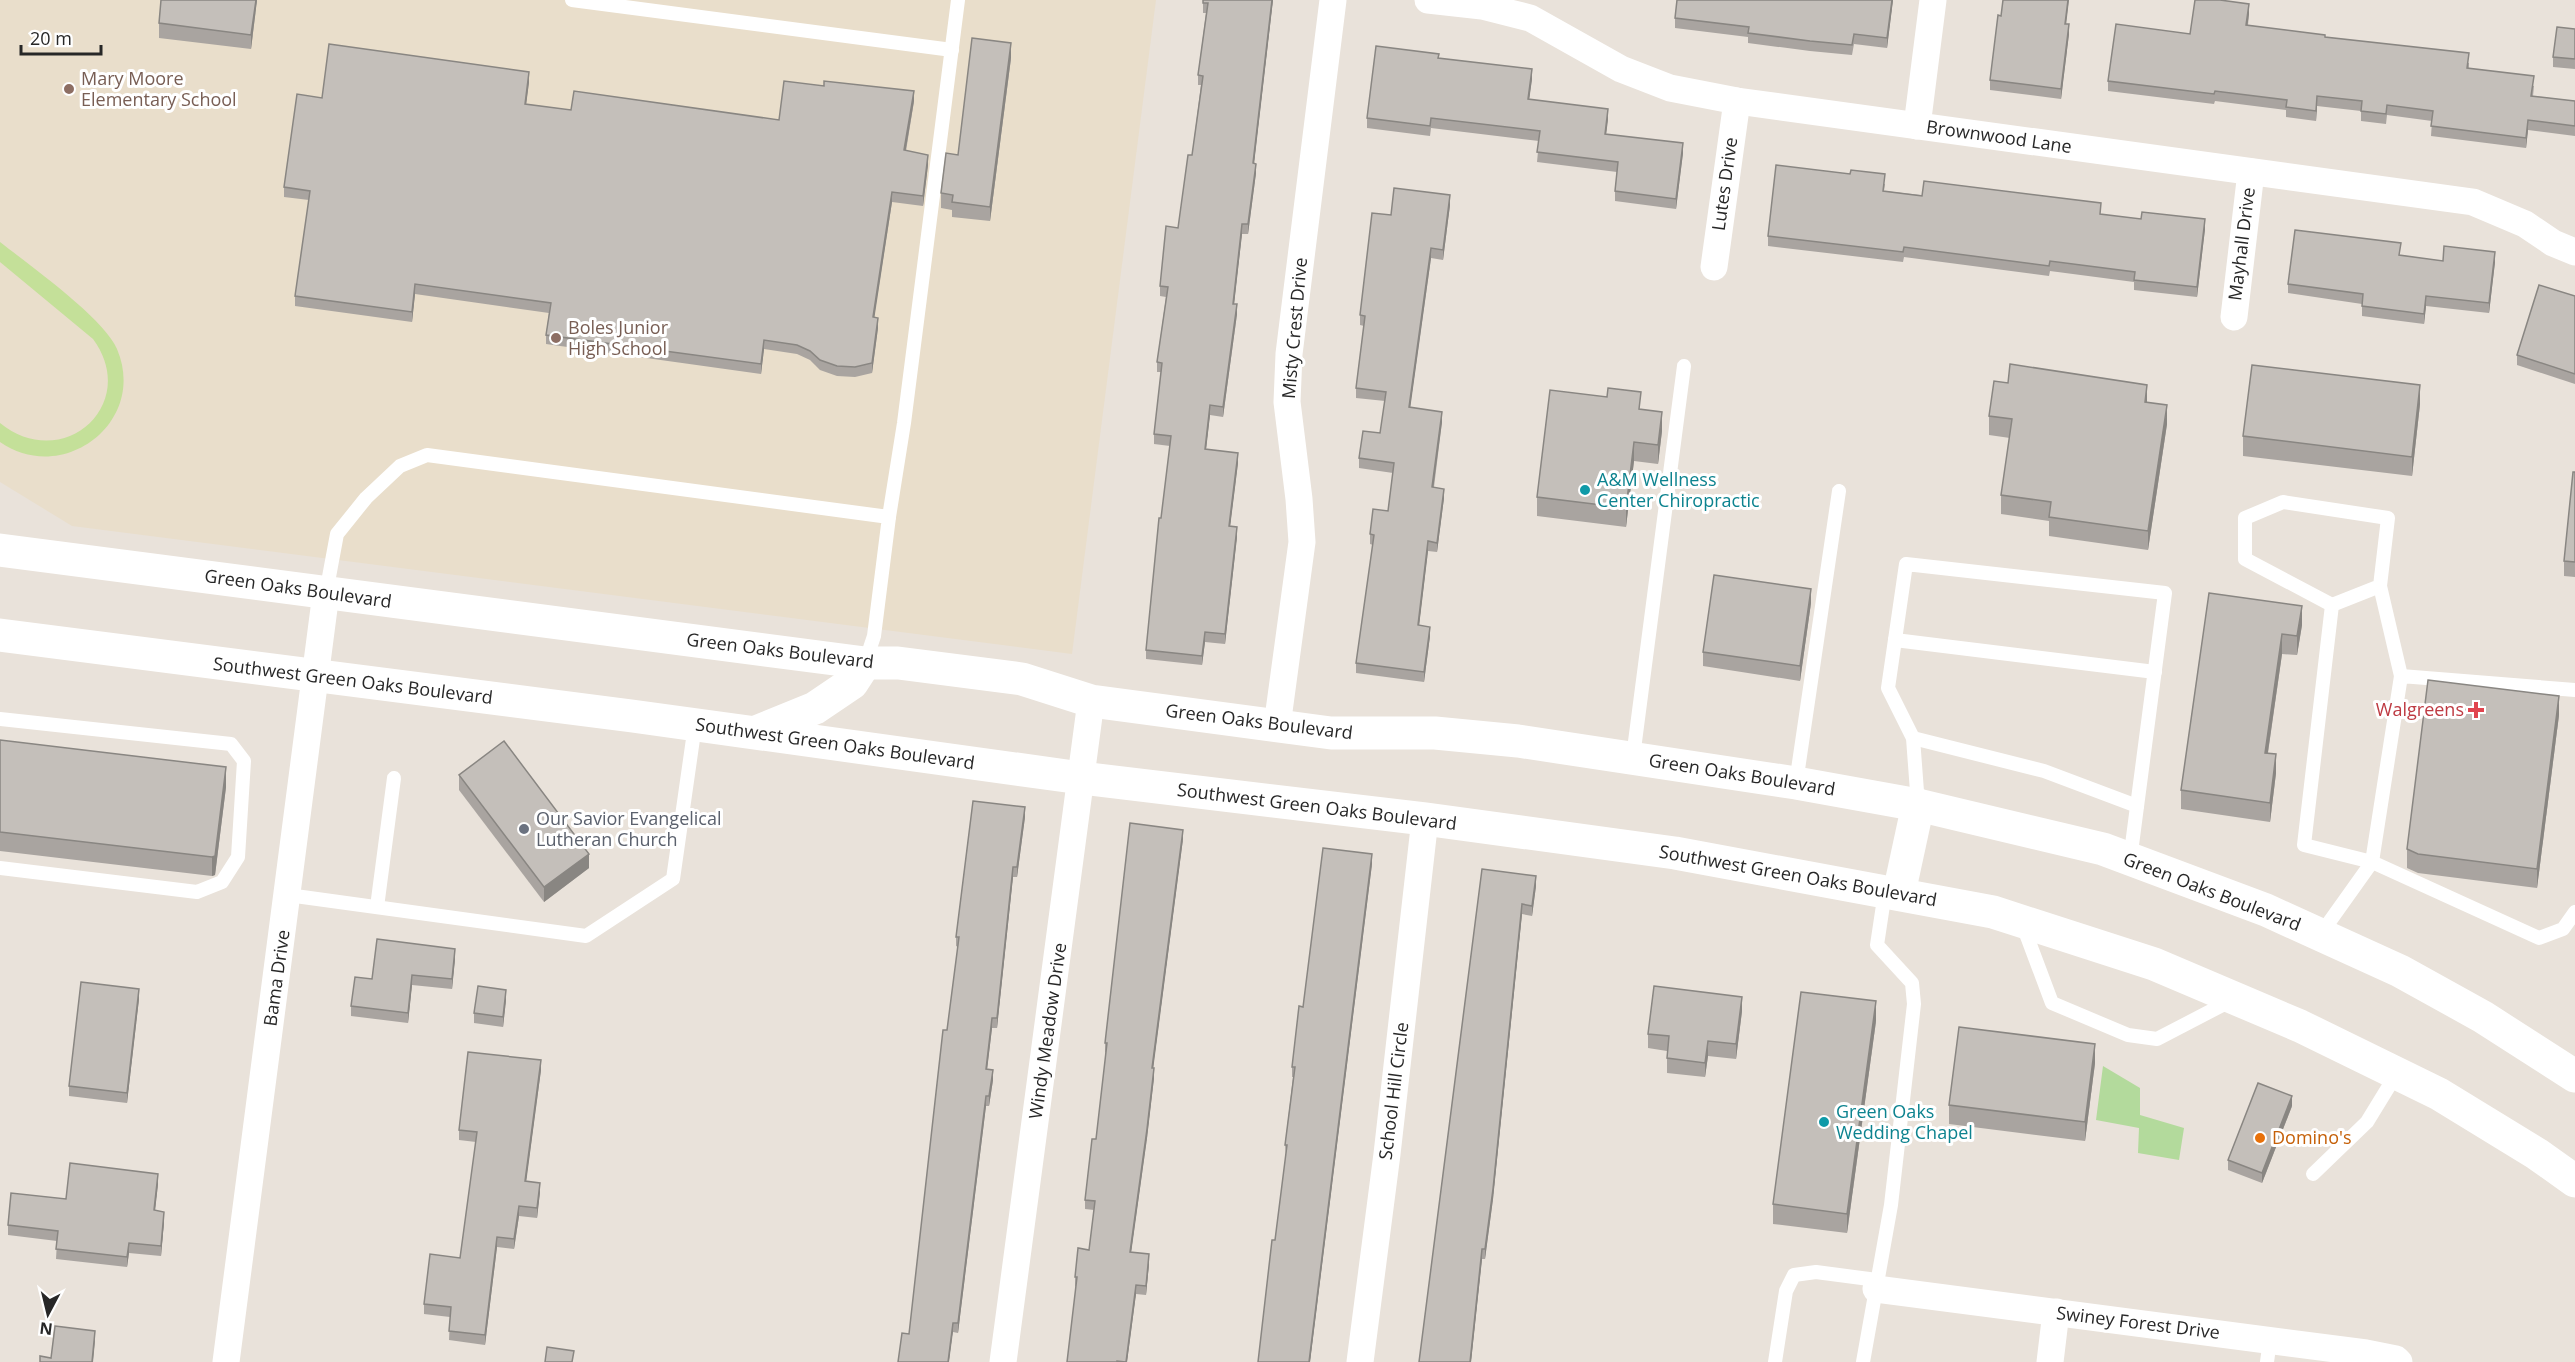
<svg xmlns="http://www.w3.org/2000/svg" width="2575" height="1362" font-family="'Open Sans',sans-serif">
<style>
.education{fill:#e9decb}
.green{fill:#b3da9c}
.pitch{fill:#c4e099}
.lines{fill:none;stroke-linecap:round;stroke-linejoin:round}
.service{stroke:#fff;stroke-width:14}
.minor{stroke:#fff;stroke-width:27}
.secondary{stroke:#fff;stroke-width:33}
.wall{fill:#a9a4a0}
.shaded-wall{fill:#898682}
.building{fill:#c4bfba;stroke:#898682;stroke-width:1.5}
.education-dot{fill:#8d6e63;stroke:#fff;stroke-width:2}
.culture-dot{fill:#0f9aa8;stroke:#fff;stroke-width:2}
.health-dot{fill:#e0444e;stroke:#fff;stroke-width:2}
.worship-dot{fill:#6b7280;stroke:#fff;stroke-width:2}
.food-dot{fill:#e8710a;stroke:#fff;stroke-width:2}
.labels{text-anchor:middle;stroke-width:6;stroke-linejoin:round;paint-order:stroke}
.education-label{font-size:18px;fill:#785e54;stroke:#fff;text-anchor:start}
.street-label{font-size:18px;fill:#272727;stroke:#fff}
.culture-label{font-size:18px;fill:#0d838f;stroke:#fff;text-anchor:start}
.health-label{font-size:18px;fill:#be3a42;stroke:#fff;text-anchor:end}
.worship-label{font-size:18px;fill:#5b616d;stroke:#fff;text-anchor:start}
.food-label{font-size:18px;fill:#c56008;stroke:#fff;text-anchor:start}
</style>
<rect width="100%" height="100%" fill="#e9e2da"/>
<polygon class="education" points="0,0 1156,0 1072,654 72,526 0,482"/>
<polygon class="green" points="2103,1066 2140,1088 2140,1115 2184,1128 2179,1160 2138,1153 2139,1128 2096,1120"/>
<path class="pitch" d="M0,242C29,265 104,318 117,349C148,422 63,486 0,442V423C63,474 141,404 93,339L0,262Z"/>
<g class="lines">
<g class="service">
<polyline points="572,0 952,50"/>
<polyline points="889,517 904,423 958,0"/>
<polyline points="2380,586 2401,676"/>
<polyline points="326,593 337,534 366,498 400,466 427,455 889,517 874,636 865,663"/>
<polyline points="2332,605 2380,586 2388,518 2283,502 2245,518 2245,559 2332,605 2304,845 2372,862 2401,676 2575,690"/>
<polyline points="1895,640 2155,672"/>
<polyline points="0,719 231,744 244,761 238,857 222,882 197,892 0,868"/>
<polyline points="1913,738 2044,771 2137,806"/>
<polyline points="1633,757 1684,366"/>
<polyline points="1796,783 1839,491"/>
<polyline points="1918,805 1913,738 1888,688 1906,564 2165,593 2130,860"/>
<polyline points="288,895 586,936 673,879 695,725"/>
<polyline points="377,907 394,778"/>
<polyline points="2022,923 2052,1003 2128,1035 2157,1039 2232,1000"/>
<polyline points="2320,935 2372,862 2539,938 2563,929 2575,912"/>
<polyline points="2313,1174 2367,1122 2397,1073"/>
<polyline points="1775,1362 1786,1291 1794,1275 1816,1272 1877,1280"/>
<polyline points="1863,1362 1891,1205 1914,1004 1912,983 1877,945 1885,892"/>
<polyline points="2267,1362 2270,1340"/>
</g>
<g class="minor">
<polyline points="1428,0 1482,6 1530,18 1621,69 1670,88 1737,101 2473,202 2525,224 2553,243 2575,252"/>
<polyline points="1917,126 1933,0"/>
<polyline points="1714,267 1737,101"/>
<polyline points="2234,317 2251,172"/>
<polyline points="1277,726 1302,542 1299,499 1287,402 1289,354 1333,0"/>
<polyline points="1876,1289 2366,1353 2396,1359 2399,1362"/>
<polyline points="226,1362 326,593"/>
<polyline points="1003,1362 1091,701"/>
<polyline points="1360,1362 1387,1154 1425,819"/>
<polyline points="2050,1362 2056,1312"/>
</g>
<g class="secondary">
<polyline points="0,550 865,663 898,663 1022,679 1091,701 1331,733 1435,733 1518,741 1796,783 1918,805 2103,849 2266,910 2400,971 2483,1017 2575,1076"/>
<polyline points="0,635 632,716 1081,778 1425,819 1675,853 1993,912 2154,964 2300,1026 2439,1094 2537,1154 2575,1181"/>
<polyline points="756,732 815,708 852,683 865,663"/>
<polyline points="1899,893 1918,805"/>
</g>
</g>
<g class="wall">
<polygon points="257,0 251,49 159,38 159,23"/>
<polygon points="1203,0 1273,0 1254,163 1256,173 1248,234 1242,234 1234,304 1237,314 1223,417 1210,415 1206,449 1238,463 1230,526 1237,537 1225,644 1205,642 1202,665 1146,659 1146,650 1170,446 1154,444 1154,434 1161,372 1157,372 1157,362 1166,297 1160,296 1160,286 1178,228 1192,155 1201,85 1198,85 1198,75 1206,13 1203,13"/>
<polygon points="1677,0 1893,0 1887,48 1854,44 1852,55 1810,51 1748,43 1748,37 1675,28 1675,18"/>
<polygon points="2249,14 2248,25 2325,37 2469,63 2469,68 2534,86 2533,96 2575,101 2575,136 2528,130 2526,148 2431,136 2432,121 2387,115 2386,124 2361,121 2361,111 2317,106 2316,121 2286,117 2286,110 2215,101 2214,104 2108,91 2108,81 2190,34"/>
<polygon points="2001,16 2067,24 2069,34 2061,99 1990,90 1990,80"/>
<polygon points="2575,29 2575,69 2553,67 2553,57"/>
<polygon points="1011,58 990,221 952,217 952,210 941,208 941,193 958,155"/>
<polygon points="1439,58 1532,79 1529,99 1608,119 1606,134 1683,153 1676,209 1615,201 1615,191 1617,172 1537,162 1539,141 1431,128 1430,136 1367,128 1367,118"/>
<polygon points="529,82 526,104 571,110 779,120 914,101 906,151 928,165 923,206 892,202 874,317 878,328 872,373 855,377 837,376 820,370 810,360 797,354 764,349 761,374 546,344 546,335 549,313 415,294 412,322 295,306 295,296 309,200 284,197 284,187 322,98"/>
<polygon points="1850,174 1885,184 1884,191 2101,214 2205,229 2197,297 2134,290 2134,282 2050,271 2049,276 1904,257 1903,262 1768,246 1768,236"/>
<polygon points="1450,205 1443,260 1431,258 1410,407 1442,422 1434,487 1444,498 1437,552 1428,551 1419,625 1430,636 1424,682 1356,673 1356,663 1373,545 1370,544 1370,534 1388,511 1393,473 1359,468 1359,458 1380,433 1385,401 1356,398 1356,388 1364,326 1360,325 1360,315 1391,215"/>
<polygon points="2400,255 2443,261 2495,262 2489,313 2426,306 2424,324 2362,316 2362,304 2288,293 2288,284"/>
<polygon points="2575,296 2575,384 2517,365 2517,355"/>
<polygon points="2147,402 2167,424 2148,550 2049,536 2049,521 2001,514 2001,495 2010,438 1989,435 1989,416"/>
<polygon points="2420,404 2412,476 2243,456 2243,436"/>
<polygon points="1641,409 1662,431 1658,464 1634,461 1626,527 1537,516 1537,497"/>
<polygon points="2575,472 2575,577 2564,576 2564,561"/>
<polygon points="2209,593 2302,625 2297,655 2282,654 2268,753 2276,773 2270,822 2181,809 2181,790"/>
<polygon points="1811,603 1800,681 1703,666 1703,652"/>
<polygon points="2559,715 2537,888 2418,873 2407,868 2407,849"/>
<polygon points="0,740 226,787 215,875 212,876 0,851"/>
<polygon points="459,775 589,868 544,902 459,790"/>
<polygon points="1025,817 1017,877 1013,877 997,1028 992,1028 987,1069 993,1080 989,1106 986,1106 958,1333 953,1332 909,1334 958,947 956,946 956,937"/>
<polygon points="1183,839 1153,1068 1154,1078 1147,1138 1131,1252 1149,1264 1146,1295 1136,1294 1127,1362 1067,1362 1076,1287 1075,1286 1075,1277 1089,1250 1094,1210 1085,1209 1085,1200 1096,1139 1106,1053 1105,1052 1105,1043"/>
<polygon points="1372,864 1310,1362 1258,1362 1275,1240 1286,1155 1285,1145 1293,1077 1292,1077 1292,1067 1303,1007"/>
<polygon points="1482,869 1536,886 1532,916 1522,914 1493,1199 1485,1259 1482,1259 1471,1362 1419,1362"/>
<polygon points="455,959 452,989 412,985 408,1023 351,1016 351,1006 372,979"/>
<polygon points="139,999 127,1103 69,1096 69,1086"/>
<polygon points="506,1000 503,1027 474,1023 474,1013"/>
<polygon points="1742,1011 1736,1059 1708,1056 1705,1077 1667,1073 1667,1051 1648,1048 1648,1034"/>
<polygon points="1876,1021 1847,1233 1773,1224 1773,1204"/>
<polygon points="2095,1063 2085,1141 1949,1124 1949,1105"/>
<polygon points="541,1070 526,1181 540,1192 537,1218 519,1216 514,1249 497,1247 485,1345 449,1340 450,1317 424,1314 424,1304 460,1258 476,1142 459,1140 459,1130"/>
<polygon points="2292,1106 2262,1183 2228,1170 2228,1160"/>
<polygon points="158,1184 155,1210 164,1222 161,1256 129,1253 127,1267 56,1259 57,1241 8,1235 8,1225 66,1199"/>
</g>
<g class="shaded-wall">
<polygon points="256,0 257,0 251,49 251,35"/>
<polygon points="1272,0 1273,0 1253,173 1253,163"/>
<polygon points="1892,0 1893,0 1887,48 1887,38"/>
<polygon points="2068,0 2069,0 2065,34 2065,24"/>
<polygon points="2249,4 2249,14 2246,35 2246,25"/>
<polygon points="2069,24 2069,34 2061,99 2061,89"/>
<polygon points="1011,43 1011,58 990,221 990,207"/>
<polygon points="1532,69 1532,79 1528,109 1528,99"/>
<polygon points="529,72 529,82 525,114 525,104"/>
<polygon points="914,91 914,101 904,160 904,150"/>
<polygon points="2317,96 2317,106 2316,121 2316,111"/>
<polygon points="1608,109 1608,119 1605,144 1605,134"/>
<polygon points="2528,120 2528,130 2526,148 2526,138"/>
<polygon points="1683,143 1683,153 1676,209 1676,199"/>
<polygon points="928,155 928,165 923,206 923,196"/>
<polygon points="1256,164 1256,173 1248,234 1248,224"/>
<polygon points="892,192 892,202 873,327 873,317"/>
<polygon points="1450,195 1450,205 1443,260 1443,250"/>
<polygon points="2205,219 2205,229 2197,297 2197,287"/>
<polygon points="1242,224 1242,234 1233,314 1233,304"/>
<polygon points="1431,248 1431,258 1409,417 1409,407"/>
<polygon points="2495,252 2495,262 2489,313 2489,303"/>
<polygon points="415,284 415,294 412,322 412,312"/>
<polygon points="2426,296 2426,306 2424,324 2424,314"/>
<polygon points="1237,304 1237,314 1223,417 1223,407"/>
<polygon points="878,318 878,328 872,373 872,363"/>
<polygon points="764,340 764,349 761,374 761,364"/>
<polygon points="2147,385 2147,404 2145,402"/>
<polygon points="2420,385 2420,404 2412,476 2412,457"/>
<polygon points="1210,405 1210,415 1205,459 1205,449"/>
<polygon points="2167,405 2167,424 2148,550 2148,531"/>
<polygon points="1442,412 1442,422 1432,497 1432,487"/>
<polygon points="1662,412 1662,431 1658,464 1658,445"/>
<polygon points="1634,442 1634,461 1626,527 1626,508"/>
<polygon points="1238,453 1238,463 1229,536 1229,526"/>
<polygon points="1444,489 1444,498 1437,552 1437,543"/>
<polygon points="1237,527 1237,537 1225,644 1225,634"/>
<polygon points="1428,541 1428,551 1418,635 1418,625"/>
<polygon points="1811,589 1811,603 1800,681 1800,666"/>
<polygon points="2302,606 2302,625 2297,655 2297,636"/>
<polygon points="1430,627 1430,636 1424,682 1424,672"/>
<polygon points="1205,632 1205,642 1202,665 1202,656"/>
<polygon points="2282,634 2282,654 2265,772 2265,753"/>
<polygon points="2559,696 2559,715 2537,888 2537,869"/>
<polygon points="2276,754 2276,773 2270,822 2270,803"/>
<polygon points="226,767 226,787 215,875 212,876 212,857"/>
<polygon points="1025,807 1025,817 1017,877 1017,867"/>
<polygon points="1183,830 1183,839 1152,1078 1152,1068"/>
<polygon points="589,854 589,868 544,902 544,887"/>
<polygon points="1372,854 1372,864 1310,1362 1309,1362"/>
<polygon points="1013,867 1013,877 997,1028 997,1018"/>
<polygon points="1536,876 1536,886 1532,916 1532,906"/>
<polygon points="1522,904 1522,914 1493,1199 1485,1259 1485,1249"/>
<polygon points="455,949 455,959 452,989 452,979"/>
<polygon points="412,975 412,985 408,1023 408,1013"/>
<polygon points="139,989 139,999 127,1103 127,1093"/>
<polygon points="506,990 506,1000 503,1027 503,1017"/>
<polygon points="1742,997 1742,1011 1736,1059 1736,1044"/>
<polygon points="1876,1001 1876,1021 1847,1233 1847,1214"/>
<polygon points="992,1018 992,1028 986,1079 986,1069"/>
<polygon points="1708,1041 1708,1056 1705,1077 1705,1063"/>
<polygon points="2095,1044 2095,1063 2085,1141 2085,1122"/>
<polygon points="541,1060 541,1070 525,1191 525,1181"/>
<polygon points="1154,1068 1154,1078 1147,1138 1130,1261 1130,1252"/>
<polygon points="993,1070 993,1080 989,1106 989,1096"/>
<polygon points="986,1096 986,1106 958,1333 958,1323"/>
<polygon points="2292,1096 2292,1106 2262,1183 2262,1173"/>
<polygon points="158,1174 158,1184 154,1220 154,1210"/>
<polygon points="540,1183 540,1192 537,1218 537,1208"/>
<polygon points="519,1206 519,1216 514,1249 514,1239"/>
<polygon points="164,1212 164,1222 161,1256 161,1246"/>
<polygon points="497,1237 497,1247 485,1345 485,1335"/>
<polygon points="129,1243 129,1253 127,1267 127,1257"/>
<polygon points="1482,1249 1482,1259 1471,1362 1470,1362"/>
<polygon points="1149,1254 1149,1264 1146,1295 1146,1286"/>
<polygon points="1136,1285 1136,1294 1127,1362 1126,1362"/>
<polygon points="953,1323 953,1332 949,1362 948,1362"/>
<polygon points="95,1331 95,1341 93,1362 92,1362"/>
</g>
<g class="building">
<polygon points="161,0 256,0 251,35 159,23"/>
<polygon points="1203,0 1272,0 1253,163 1256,164 1248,224 1242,224 1233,304 1237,304 1223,407 1210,405 1205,449 1238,453 1229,526 1237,527 1225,634 1205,632 1202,656 1146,650 1159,518 1161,518 1171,436 1154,434 1162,363 1157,362 1168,287 1160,286 1166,226 1178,228 1188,155 1192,155 1203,76 1198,75 1208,3 1203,3"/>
<polygon points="1677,0 1892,0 1887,38 1854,34 1852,45 1810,41 1748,33 1749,27 1675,18"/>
<polygon points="2003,0 2068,0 2065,24 2069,24 2061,89 1990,80 1998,15 2001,16"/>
<polygon points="2195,0 2220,0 2249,4 2246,25 2325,35 2325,37 2469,53 2467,68 2534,76 2531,96 2575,101 2575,126 2528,120 2526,138 2431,126 2433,111 2387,105 2386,114 2361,111 2362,101 2317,96 2316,111 2286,107 2287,100 2215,91 2214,94 2108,81 2116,24 2190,34"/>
<polygon points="2557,27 2575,29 2575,59 2553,57"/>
<polygon points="972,38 1011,43 990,207 952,202 953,195 941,193 946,153 958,155"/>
<polygon points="329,44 529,72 525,104 571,110 574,91 779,120 784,81 824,86 824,81 914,91 904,150 928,155 923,196 892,192 873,317 878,318 872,363 855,367 837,366 820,360 810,351 797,345 764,340 761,364 546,335 551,303 415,284 412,312 295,296 310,191 284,187 297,94 322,98"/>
<polygon points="1376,46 1439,54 1438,58 1532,69 1528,99 1608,109 1605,134 1683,143 1676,199 1615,191 1618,162 1537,152 1540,131 1431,118 1430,126 1367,118"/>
<polygon points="1776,165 1850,174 1851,170 1885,174 1883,191 1922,196 1924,181 2101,203 2100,214 2141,219 2142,212 2205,219 2197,287 2134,280 2135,272 2050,261 2049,266 1904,247 1903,252 1768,236"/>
<polygon points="1394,188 1450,195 1443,250 1431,248 1409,407 1442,412 1432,487 1444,489 1437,543 1428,541 1418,625 1430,627 1424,672 1356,663 1374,535 1370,534 1373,509 1388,511 1394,463 1359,458 1363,431 1380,433 1386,392 1356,388 1365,316 1360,315 1372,213 1391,215"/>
<polygon points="2295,230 2401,243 2399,255 2443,261 2444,246 2495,252 2489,303 2426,296 2424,314 2362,306 2363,294 2288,284"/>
<polygon points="2539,285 2575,296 2575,374 2517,355"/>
<polygon points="2010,364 2147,385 2145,402 2167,405 2148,531 2049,517 2051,502 2001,495 2012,419 1989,416 1994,381 2008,383"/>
<polygon points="2252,365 2420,385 2412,457 2243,436"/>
<polygon points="1608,388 1641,392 1639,409 1662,412 1658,445 1634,442 1626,508 1537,497 1550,390 1607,397"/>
<polygon points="2573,472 2575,472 2575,562 2564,561"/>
<polygon points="1714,575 1811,589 1800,666 1703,652"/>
<polygon points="2209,593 2302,606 2297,636 2282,634 2265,753 2276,754 2270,803 2181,790"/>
<polygon points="2428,680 2559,696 2537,869 2418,854 2407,849"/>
<polygon points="0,740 226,767 215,856 212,857 0,832"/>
<polygon points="504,741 589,854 544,887 459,775"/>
<polygon points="973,801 1025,807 1017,867 1013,867 997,1018 992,1018 986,1069 993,1070 989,1096 986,1096 958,1323 953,1323 948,1362 898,1362 902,1333 909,1334 943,1030 947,1030 959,937 956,937"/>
<polygon points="1130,823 1183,830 1152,1068 1154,1068 1147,1129 1130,1252 1149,1254 1146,1286 1136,1285 1126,1362 1117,1361 1117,1362 1067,1362 1077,1277 1075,1277 1078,1248 1089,1250 1095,1201 1085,1200 1092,1139 1096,1139 1107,1043 1105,1043"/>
<polygon points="1323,848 1372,854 1309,1362 1258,1362 1272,1240 1275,1240 1287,1145 1285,1145 1295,1067 1292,1067 1299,1006 1303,1007"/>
<polygon points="1482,869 1536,876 1532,906 1522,904 1493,1189 1485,1249 1482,1249 1470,1362 1419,1362"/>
<polygon points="377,939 455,949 452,979 412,975 408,1013 351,1006 355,977 372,979"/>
<polygon points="81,982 139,989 127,1093 69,1086"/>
<polygon points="478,986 506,990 503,1017 474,1013"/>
<polygon points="1654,986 1742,997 1736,1044 1708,1041 1705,1063 1667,1058 1669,1036 1648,1034"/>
<polygon points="1801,992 1876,1001 1847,1214 1773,1204"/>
<polygon points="1959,1027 2095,1044 2085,1122 1949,1105"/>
<polygon points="468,1052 541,1060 525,1181 540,1183 537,1208 519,1206 514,1239 497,1237 485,1335 449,1331 451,1307 424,1304 430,1254 460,1258 477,1132 459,1130"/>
<polygon points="2258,1083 2292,1096 2262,1173 2228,1160"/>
<polygon points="70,1163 158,1174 154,1210 164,1212 161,1246 129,1243 127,1257 56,1249 58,1231 8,1225 11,1193 66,1199"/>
<polygon points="55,1326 95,1331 92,1362 40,1362 40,1356 51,1358"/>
<polygon points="547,1347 574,1351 572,1362 545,1362"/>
</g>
<g class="education-dot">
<circle cx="69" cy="89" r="6"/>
<circle cx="556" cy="338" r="6"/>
</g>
<g class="culture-dot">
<circle cx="1585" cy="490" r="6"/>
<circle cx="1824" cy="1122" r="6"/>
</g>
<path class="health-dot" d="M2473 701h6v6h6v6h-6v6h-6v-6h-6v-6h6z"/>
<circle class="worship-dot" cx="524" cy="829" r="6"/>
<circle class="food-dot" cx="2260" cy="1138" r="6"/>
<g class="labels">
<g class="education-label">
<text x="81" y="85">Mary Moore<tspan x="81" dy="21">Elementary School</tspan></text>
<text x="568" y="334">Boles Junior<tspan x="568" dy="21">High School</tspan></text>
</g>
<g class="street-label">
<text transform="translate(1999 137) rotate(8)" y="6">Brownwood Lane</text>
<text transform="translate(1725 184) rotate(-82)" y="6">Lutes Drive</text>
<text transform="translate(2242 244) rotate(-83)" y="6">Mayhall Drive</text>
<text transform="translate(1295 328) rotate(-85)" y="6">Misty Crest Drive</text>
<text transform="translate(298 589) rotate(8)" y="6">Green Oaks Boulevard</text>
<text transform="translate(780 651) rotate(7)" y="6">Green Oaks Boulevard</text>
<text transform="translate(353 681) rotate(7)" y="6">Southwest Green Oaks Boulevard</text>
<text transform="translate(1259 722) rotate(7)" y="6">Green Oaks Boulevard</text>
<text transform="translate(835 744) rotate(8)" y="6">Southwest Green Oaks Boulevard</text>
<text transform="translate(1742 775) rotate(9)" y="6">Green Oaks Boulevard</text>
<text transform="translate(1317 807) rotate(7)" y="6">Southwest Green Oaks Boulevard</text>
<text transform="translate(1798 876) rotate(10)" y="6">Southwest Green Oaks Boulevard</text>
<text transform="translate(2212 892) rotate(21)" y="6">Green Oaks Boulevard</text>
<text transform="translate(277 978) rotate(-82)" y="6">Bama Drive</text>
<text transform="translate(1048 1031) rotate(-82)" y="6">Windy Meadow Drive</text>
<text transform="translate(1394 1091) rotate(-83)" y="6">School Hill Circle</text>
<text transform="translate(2138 1323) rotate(7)" y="6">Swiney Forest Drive</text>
</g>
<g class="culture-label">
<text x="1597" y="486">A&amp;M Wellness<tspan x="1597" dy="21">Center Chiropractic</tspan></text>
<text x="1836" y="1118">Green Oaks<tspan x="1836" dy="21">Wedding Chapel</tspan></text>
</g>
<g class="health-label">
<text x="2464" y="716">Walgreens</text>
</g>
<g class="worship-label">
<text x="536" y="825">Our Savior Evangelical<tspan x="536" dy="21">Lutheran Church</tspan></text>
</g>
<g class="food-label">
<text x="2272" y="1144">Domino's</text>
</g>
</g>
<g transform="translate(48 1314) rotate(187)" stroke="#ffffff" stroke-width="4.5" paint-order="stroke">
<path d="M0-4.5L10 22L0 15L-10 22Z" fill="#272727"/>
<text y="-9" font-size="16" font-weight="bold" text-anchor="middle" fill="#272727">N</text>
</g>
<path d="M21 45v9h80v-9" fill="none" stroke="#272727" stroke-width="3"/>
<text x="30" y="45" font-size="18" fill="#272727" stroke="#ffffff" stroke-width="4.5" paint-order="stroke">20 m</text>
</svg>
